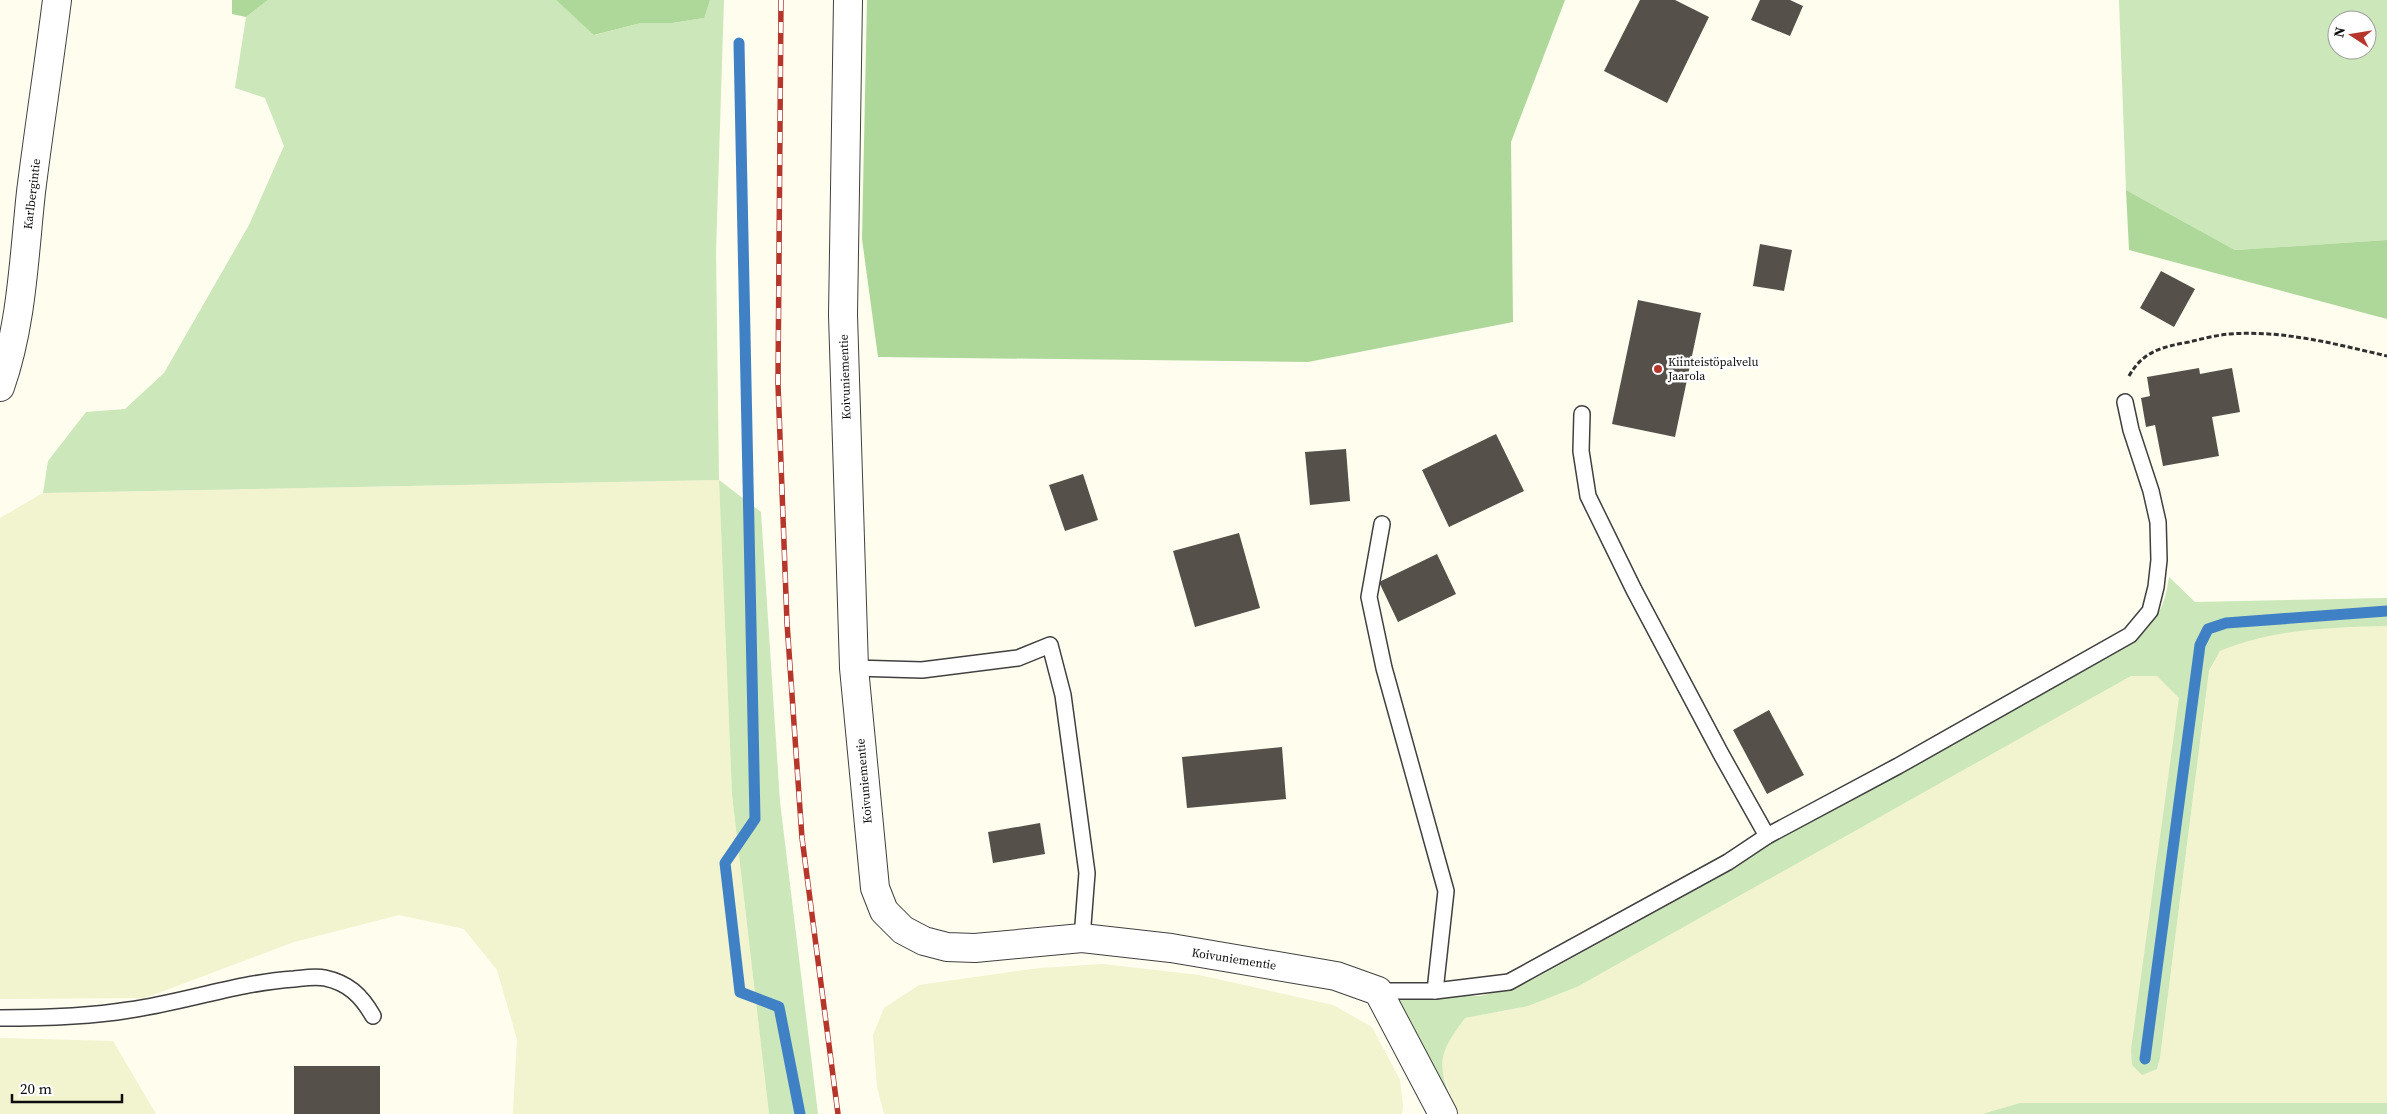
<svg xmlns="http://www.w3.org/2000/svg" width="2387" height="1114" font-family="'Source Serif 4',serif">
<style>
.farmland{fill:#f2f3cf}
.green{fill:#cce7b9;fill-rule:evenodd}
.forest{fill:#aed79a}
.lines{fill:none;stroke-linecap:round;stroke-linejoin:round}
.stream{stroke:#4081c6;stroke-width:11}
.building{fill:#55504a}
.service-casing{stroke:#404040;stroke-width:18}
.minor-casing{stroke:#404040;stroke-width:30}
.path{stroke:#2f2f2f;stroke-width:3;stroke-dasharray:5 2.5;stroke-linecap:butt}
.service{stroke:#fff;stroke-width:15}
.minor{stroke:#fff;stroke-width:28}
.rail-casing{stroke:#b6362c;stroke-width:5.5}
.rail{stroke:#fff;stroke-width:4;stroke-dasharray:11;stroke-linecap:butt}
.poi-dot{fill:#b6362c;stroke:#fff;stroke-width:2}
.labels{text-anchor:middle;stroke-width:5;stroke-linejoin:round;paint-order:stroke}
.street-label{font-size:12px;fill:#0d0d0d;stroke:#fff}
.poi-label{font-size:12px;fill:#0d0d0d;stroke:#fff;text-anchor:start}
</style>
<rect width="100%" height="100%" fill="#fefdee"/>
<g class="farmland">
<polygon points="719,480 732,795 769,1114 513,1114 517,1039 497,970 464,929 399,915 294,942 145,998 0,999 0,518 43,493"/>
<polygon points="2387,626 2387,1103 2020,1103 1982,1114 1457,1114 1440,1064 1447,1041 1465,1018 1528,1006 1577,987 2131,676 2158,676 2179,698 2157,1070 2160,1058 2209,672 2220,651 2249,639 2304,629"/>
<polygon points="1103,964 1199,975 1333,1005 1372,1027 1400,1080 1403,1106 1402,1114 884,1114 877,1087 873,1035 884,1008 919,985 1040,968"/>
<polygon points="0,1038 113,1041 156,1114 0,1114"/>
</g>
<g class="green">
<polygon points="268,0 556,0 595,35 641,23 672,23 703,18 710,0 724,0 716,251 719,480 761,512 780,802 818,1114 769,1114 732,795 719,480 43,493 48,461 86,412 125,409 164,373 249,225 284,146 265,98 235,88 246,17"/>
<path d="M2119,0H2387V240L2235,250L2126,190ZM2337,20H2367V50H2337Z"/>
<path d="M2169,577L2195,602L2387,598V626C2327,628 2277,628 2220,651L2209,671L2160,1058L2157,1069L2142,1075L2132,1065L2131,1050L2179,698L2157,676H2131L1577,987L1528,1006L1465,1018C1433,1060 1439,1067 1457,1114H1450L1397,1004L1401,998L1408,996H1481L1534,979L1730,871L1778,839L2134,642C2157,618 2164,611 2169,577Z"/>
<polygon points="2020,1103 2387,1103 2387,1114 1982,1114"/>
</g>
<g class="forest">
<polygon points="232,0 268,0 246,17 232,14"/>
<polygon points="556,0 710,0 704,18 672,23 641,23 594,35"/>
<polygon points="867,0 1565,0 1511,142 1513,322 1308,362 878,357 862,239"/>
<polygon points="2126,190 2235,250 2387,240 2387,319 2129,250"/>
</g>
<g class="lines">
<g class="stream">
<polyline points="739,43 755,819 725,863 740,992 779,1007 800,1114"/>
<polyline points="2145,1059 2200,645 2208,629 2226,623 2387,611"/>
</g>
</g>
<g class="building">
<polygon points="1640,0 1675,0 1709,17 1667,103 1604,71"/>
<polygon points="1760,0 1790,0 1803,6 1790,36 1751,20"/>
<polygon points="1760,244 1792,250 1784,291 1753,286"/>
<polygon points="2161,271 2195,289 2174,327 2140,308"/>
<polygon points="1638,300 1701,313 1675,437 1612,424"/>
<polygon points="2199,368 2200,374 2232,368 2240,412 2212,417 2219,456 2163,466 2155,425 2146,427 2141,398 2150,396 2147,377"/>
<polygon points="1496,434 1524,491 1449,527 1422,470"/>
<polygon points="1346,449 1350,501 1310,505 1305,452"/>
<polygon points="1083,474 1098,520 1065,531 1049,485"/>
<polygon points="1239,533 1260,608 1195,627 1173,551"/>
<polygon points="1437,554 1456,594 1398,622 1379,582"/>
<polygon points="1769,710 1804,775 1767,794 1733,730"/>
<polygon points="1282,747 1286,799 1187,808 1182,757"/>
<polygon points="1040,823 1045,854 993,863 988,832"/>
<rect x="294" y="1066" width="86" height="48"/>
</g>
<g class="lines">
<g class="service-casing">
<g id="service">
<polyline points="1582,414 1581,451 1588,496 1634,590 1721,754 1767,836"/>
<polyline points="1382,524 1369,597 1384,668 1446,891 1435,991"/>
<polyline points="854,668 922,670 1018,658 1050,645 1063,695 1087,873 1082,938"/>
<polyline points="1378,991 1435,991 1509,982 1728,862 1767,836 1898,766 2130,635 2150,611 2156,587 2159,560 2158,522 2151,491 2131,430 2125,402"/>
<path d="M0,1018C43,1018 87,1017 129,1010C185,1002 236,983 294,979C304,978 315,976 325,978C348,983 361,995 373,1016"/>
</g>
</g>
<g class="minor-casing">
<g id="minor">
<polyline points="848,0 843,315 854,668 875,888 884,911 903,930 924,941 947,947 975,948 1082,938 1171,948 1336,976 1378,991 1443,1114"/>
<path d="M0,387C22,325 24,256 31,192C39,128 49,64 57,0"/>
</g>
</g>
<path class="path" d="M2129,376C2143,351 2162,347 2189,342C2202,339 2216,335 2230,334C2284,330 2335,344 2387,356"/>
<use href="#service" class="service"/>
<use href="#minor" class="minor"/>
<g class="rail-casing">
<polyline id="rail" points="781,0 778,384 787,623 802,838 838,1114"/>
</g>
<use href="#rail" class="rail"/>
</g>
<circle class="poi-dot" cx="1658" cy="369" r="5"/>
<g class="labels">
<g class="street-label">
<text transform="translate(32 194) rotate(-83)" y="4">Karlbergintie</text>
<text transform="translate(845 377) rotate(-92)" y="4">Koivuniementie</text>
<text transform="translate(864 781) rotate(-95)" y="4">Koivuniementie</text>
<text transform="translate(1234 959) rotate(9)" y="4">Koivuniementie</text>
</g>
<g class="poi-label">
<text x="1668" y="366">Kiinteistöpalvelu<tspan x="1668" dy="14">Jaarola</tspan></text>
</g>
</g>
<g transform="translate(2352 35) rotate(282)"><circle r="24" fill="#ffffff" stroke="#9e9e9e"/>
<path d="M0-4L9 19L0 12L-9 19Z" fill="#b6362c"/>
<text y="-8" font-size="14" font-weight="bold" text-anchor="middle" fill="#0d0d0d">N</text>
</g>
<path d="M12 1094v8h110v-8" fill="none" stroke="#0d0d0d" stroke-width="2.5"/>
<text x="20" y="1094" font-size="15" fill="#0d0d0d" stroke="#ffffff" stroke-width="4" paint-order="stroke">20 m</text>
</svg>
